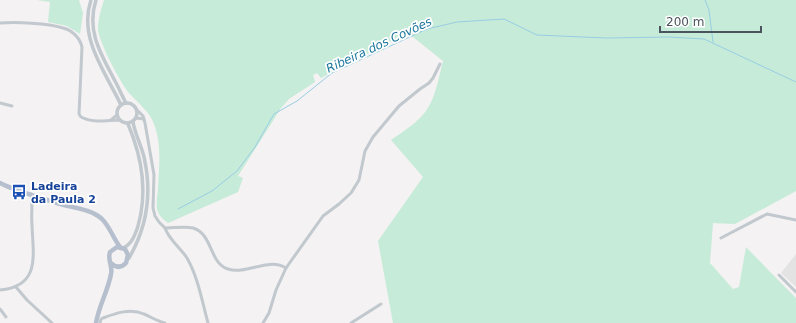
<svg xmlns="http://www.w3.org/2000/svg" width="796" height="323" font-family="'DejaVu Sans',sans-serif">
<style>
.education{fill:#e4e3e3}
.green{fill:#c6ebd8}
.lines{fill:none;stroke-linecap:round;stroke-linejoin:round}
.stream{stroke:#98cde3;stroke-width:1}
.minor{stroke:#c1c8ce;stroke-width:3}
.tertiary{stroke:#c1c8ce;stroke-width:3.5}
.primary{stroke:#b5bfcd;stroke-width:4.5}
.labels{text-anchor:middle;stroke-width:3.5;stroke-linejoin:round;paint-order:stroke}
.transit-label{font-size:11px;font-weight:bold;fill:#164399;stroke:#fff;text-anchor:start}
.water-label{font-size:12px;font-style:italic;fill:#1d789e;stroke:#fff}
</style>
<rect width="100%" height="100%" fill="#f4f2f2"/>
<polygon class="education" points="796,254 796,287 781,273"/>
<g class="green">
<polygon points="37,0 79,0 83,13 80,34 67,26 48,22 50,2"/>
<path d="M104,0H796V191L735,224L713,223L710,263L733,289L739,287L746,247L778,280L796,298V323H393L378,241L423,177L391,140C401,133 412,126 421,117C435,103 438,80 443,61L408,33L321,78L317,73L313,75L315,82L289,99L281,108L238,176L243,178L238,192L168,223C164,220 160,217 158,212C155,205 158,195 158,188C159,167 162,144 154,124C149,111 138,103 129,93C120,82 100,44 98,30C98,19 101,10 104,0Z"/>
</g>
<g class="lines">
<g class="stream">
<polyline points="705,0 709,10 713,42"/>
<polyline points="178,209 212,191 237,171 255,147 274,114 297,101 332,73 427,29 457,22 504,19 537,35 606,38 668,37 704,39 796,82"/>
</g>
<g class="minor">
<path d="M0,23C17,22 47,23 63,28C72,30 80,38 82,47L79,114L81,117C93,123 106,121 119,120"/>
<polyline points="0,103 12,106"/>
<path d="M137,110L143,116L145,123L154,175L153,208L155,216L159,222L165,228C173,228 186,226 193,228C213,234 209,263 228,269C247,275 268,257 286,268"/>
<polyline points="136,118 144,119"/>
<polyline points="111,120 117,115"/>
<path d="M165,228C169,240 180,247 187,258C198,277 202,301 208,323"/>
<polyline points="721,238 767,214 796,220"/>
<polyline points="779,275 796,292"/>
<polyline points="16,287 27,300 52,323"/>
<path d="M0,290C41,286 33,255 32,225C31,215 33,204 31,194"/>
<polyline points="0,309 6,317"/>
<path d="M100,323L101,319L103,318C116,313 131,308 144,314C151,317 157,321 165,323"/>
<polyline points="263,323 269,313 276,290 286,268 323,216 339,204 351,193 359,180 365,151 373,137 399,106 420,89 429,83 433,78 440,64"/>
<polyline points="351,323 381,304"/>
</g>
<g class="tertiary">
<path d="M91,0C78,38 106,73 121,105"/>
<path d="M96,0C86,31 101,54 115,81C119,88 122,96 126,103"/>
<circle cx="127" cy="113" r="10"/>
<path d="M123,248C132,244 135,235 138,226C148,191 142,157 128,124"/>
<path d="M129,258C147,227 152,192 144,157C141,145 135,134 133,122"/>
</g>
<g class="primary">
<path d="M0,183C17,192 45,199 64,205C76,208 92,210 102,219C110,227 113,238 120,247"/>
<path d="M96,323C99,305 108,291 111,274C113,266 107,260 110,252L117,247L125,249L128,255L126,263C121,268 116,268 111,263"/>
</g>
</g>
<defs>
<g id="bus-bare" transform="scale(1.2)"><path d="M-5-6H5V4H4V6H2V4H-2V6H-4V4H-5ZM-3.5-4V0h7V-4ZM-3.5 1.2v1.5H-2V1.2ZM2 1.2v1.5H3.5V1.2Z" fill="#1a4fb4" stroke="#fff" stroke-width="2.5" paint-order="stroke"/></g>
</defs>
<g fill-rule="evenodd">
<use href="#bus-bare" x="19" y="192"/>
</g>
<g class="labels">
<g class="transit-label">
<text x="31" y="190">Ladeira<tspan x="31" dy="13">da Paula 2</tspan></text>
</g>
<g class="water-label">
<text transform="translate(379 45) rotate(-25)" y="4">Ribeira dos Covões</text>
</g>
</g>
<path d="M660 26v6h101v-6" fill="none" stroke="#4b535d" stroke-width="2"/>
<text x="666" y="26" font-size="12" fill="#4b535d" stroke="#ffffff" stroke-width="3" paint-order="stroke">200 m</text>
</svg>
